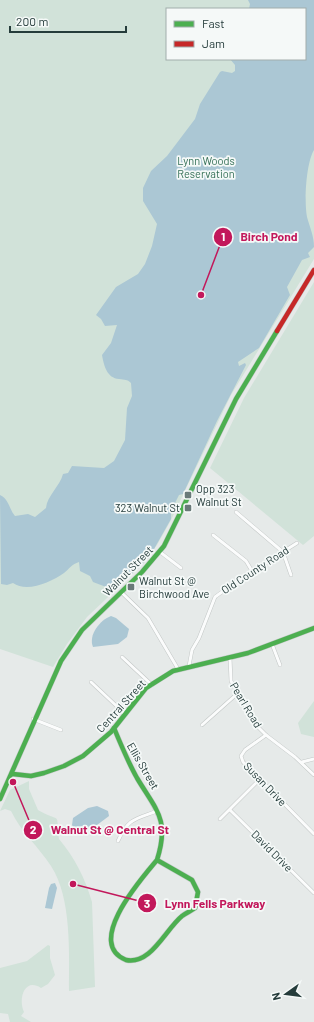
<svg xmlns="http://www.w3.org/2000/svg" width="314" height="1022" font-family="Barlow,sans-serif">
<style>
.green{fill:#d1e2d9;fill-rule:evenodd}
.water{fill:#abc7d4}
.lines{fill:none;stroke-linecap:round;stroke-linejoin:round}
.street-casing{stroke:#c3c7c6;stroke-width:4}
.fast-casing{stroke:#c2c8c7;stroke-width:5.5}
.jam-casing{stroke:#c2c8c7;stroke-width:5.5}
.street{stroke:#fbfcfc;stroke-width:3}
.fast{stroke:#4caf50;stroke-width:4.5}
.jam{stroke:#c62828;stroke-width:4.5}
.poi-dot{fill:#697978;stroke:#f5f9f8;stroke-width:1.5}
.labels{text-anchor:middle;stroke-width:3.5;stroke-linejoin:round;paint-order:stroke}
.park-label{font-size:11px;fill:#346f56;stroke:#f5f9f8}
.poi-label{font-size:11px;fill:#253c3b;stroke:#f5f9f8;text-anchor:start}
.street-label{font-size:11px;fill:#253c3b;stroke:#f5f9f8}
.leader{fill:none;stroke:#c2185b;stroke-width:1.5}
.callout-dot{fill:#c2185b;stroke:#f5f9f8;stroke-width:1.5}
.mark-label{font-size:12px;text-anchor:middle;font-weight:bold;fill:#fff}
.callout-label{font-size:12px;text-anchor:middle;font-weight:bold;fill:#c2185b;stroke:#f5f9f8;stroke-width:3.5;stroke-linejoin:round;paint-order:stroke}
</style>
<rect width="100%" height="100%" fill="#e6eae9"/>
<g class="green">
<path d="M0,0H314V259L231,395L171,520L157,545L144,563L87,617L67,644L53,667L0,649ZM167,9H305V59H167Z"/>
<polygon points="314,282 314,536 303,545 210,468 244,398"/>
<polygon points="314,701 314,737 301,734 298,723"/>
<path d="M29,781V789L38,810C62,824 56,809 59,839C75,858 85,878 92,902L95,987L69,991C69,954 72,898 51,866C38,846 21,832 11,811L5,809L0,811L10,790Z"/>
<path d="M48,945L50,946V958L55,975L48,984L41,988C24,977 18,1000 24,1012L21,1016L31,1022H10L8,1014L0,1013V968L27,961Z"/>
</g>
<g class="water">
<path d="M248,0H314V150C306,163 304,202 307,217C310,228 314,236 314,247L308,253L310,257L302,260L287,287L290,295L259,348L238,362L239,366L245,363L246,365L217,421L183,494L179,495L171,511V519L154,549L140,566L114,590L93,582L90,576L80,571L79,562C72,564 69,569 64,573C51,582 27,593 13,583L7,585L1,584L0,495C9,499 9,509 15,516L28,514L35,517L46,508C47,496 60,486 63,474L68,473L72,466L104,468L114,461L125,440L127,408L132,396L131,383C127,379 125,380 119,379C107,378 104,366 102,355L111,343L117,325L105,326L101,319L96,315L116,287L138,274L145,264L152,246L157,224L143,201V188L151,171L167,156L195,119L200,104L220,72L222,71L232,73L235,71V65L230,59H305V9H249L250,4Z"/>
<path d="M111,616L116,618L129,629L127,637L118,644L93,647C88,635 100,620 111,616Z"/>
<polygon points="97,806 108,811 109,816 93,828 77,833 72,825 73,818 88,808"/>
<polygon points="55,883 57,888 52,909 45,908 49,888 51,884"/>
</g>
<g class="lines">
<g class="street-casing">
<g id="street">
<polyline points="236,512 283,552 291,575"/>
<polyline points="213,535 246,561 252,571"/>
<polyline points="160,552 181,568"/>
<polyline points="121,592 148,618 178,669"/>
<polyline points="272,644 280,665"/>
<polyline points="122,657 152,685"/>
<polyline points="230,658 231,681 256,725 266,735 295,757 314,775"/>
<polyline points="189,666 192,650 199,638 215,597 237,581 297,543"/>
<polyline points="91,682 125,714"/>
<polyline points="33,719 61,730"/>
<polyline points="202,725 238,693"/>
<polyline points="266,735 245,750 241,756 243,762 314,834"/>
<polyline points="302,762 314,759"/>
<polyline points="230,810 314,893"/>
<polyline points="220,819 260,779"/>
<path d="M118,841C128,818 136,819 157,811"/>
</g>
</g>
<g class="fast-casing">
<g id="fast">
<path d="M114,728C121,745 128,762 137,778C156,810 170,819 157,860L192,880L198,892L195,908C191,911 186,913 182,916C165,930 151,965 126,960C84,943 142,878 157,860"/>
<polyline points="13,774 31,776 44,773 64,766 83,756 111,732 146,688 173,671 248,653 314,628"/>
<polyline points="0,799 61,661 82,630 142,572 164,546 236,399 277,331"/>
</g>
</g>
<g class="jam-casing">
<polyline id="jam" points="277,331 314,270"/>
</g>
<use href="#street" class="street"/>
<use href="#fast" class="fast"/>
<use href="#jam" class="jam"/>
</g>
<g class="poi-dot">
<rect x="184" y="491" width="8" height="8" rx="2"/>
<rect x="184" y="504" width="8" height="8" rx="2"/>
<rect x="127" y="583" width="8" height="8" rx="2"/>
</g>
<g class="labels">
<g class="park-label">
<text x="206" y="165">Lynn Woods<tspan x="206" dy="13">Reservation</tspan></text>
</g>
<g class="poi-label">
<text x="196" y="493">Opp 323<tspan x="196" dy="13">Walnut St</tspan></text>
<text x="180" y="512" text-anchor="end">323 Walnut St</text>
<text x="139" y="585">Walnut St @<tspan x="139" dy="13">Birchwood Ave</tspan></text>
</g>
<g class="street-label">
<text transform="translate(255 570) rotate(-33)" y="4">Old County Road</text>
<text transform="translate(128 571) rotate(-45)" y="4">Walnut Street</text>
<text transform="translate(246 705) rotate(59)" y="4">Pearl Road</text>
<text transform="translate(121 706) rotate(-48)" y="4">Central Street</text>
<text transform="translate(143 766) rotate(60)" y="4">Ellis Street</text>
<text transform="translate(265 784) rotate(46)" y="4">Susan Drive</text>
<text transform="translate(272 851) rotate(45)" y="4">David Drive</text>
</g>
</g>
<path class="leader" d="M201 295L223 237M13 782L33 830M73 884L147 903"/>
<g class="callout-dot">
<circle cx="201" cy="295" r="4"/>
<circle cx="13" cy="782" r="4"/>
<circle cx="73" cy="884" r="4"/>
<circle cx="223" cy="237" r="10"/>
<circle cx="33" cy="830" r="10"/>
<circle cx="147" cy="903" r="10"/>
</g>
<g class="mark-label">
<text x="223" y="241">1</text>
<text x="33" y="834">2</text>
<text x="147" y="908">3</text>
</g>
<g class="callout-label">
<text x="269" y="241">Birch Pond</text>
<text x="110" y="834">Walnut St @ Central St</text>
<text x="215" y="908">Lynn Fells Parkway</text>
</g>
<rect x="166" y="8" width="140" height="52" fill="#f5f9f8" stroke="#a2adac"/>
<rect x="174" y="21" width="20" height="6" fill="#4caf50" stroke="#a2adac"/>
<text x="202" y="28" font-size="12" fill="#253c3b">Fast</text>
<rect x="174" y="41" width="20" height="6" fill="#c62828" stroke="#a2adac"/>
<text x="202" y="48" font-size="12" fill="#253c3b">Jam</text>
<g transform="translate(286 994) rotate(256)" stroke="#f5f9f8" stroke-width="3" paint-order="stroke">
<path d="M0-3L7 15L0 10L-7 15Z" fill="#253c3b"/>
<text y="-6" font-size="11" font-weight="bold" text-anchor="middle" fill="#253c3b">N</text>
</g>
<path d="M10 26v6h116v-6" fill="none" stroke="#253c3b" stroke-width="2"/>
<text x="16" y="26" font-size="12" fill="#253c3b" stroke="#f5f9f8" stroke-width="3" paint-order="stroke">200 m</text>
</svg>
